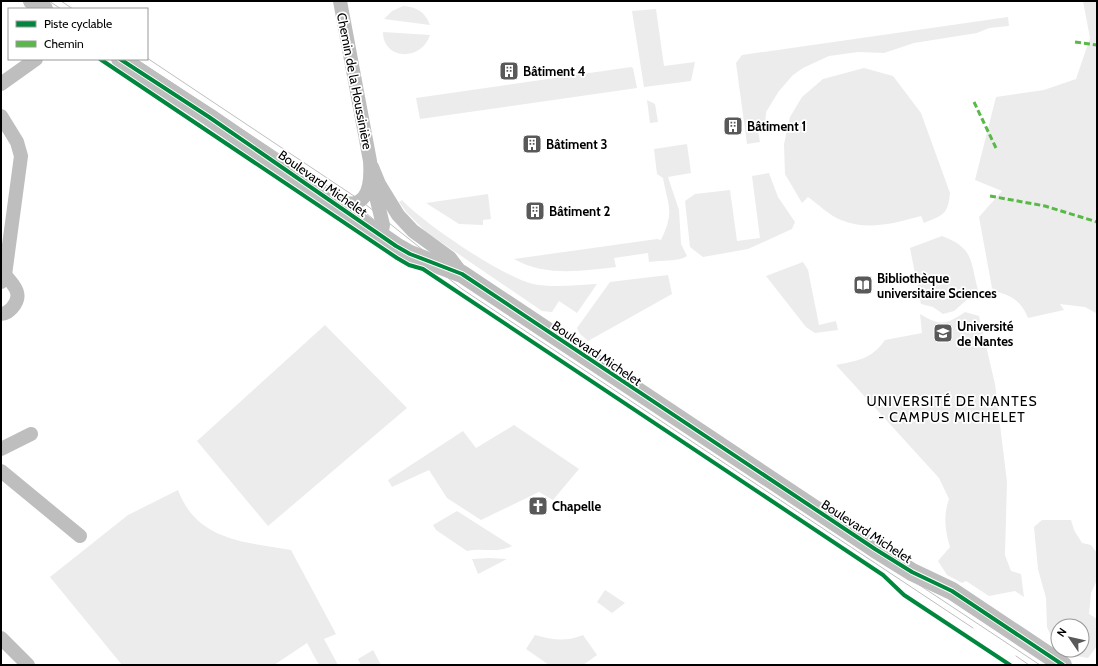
<svg xmlns="http://www.w3.org/2000/svg" width="1098" height="666" font-family="Cabin,sans-serif">
<style>
.green{fill:#ececec}
.lines{fill:none;stroke-linecap:round;stroke-linejoin:round}
.minor{stroke:#bebebe;stroke-width:14}
.tertiary{stroke:#bebebe;stroke-width:18}
.tram{stroke:#bebebe;stroke-width:1}
.quiet{stroke:#58b947;stroke-width:3;stroke-dasharray:6 3;stroke-linecap:butt}
.cycleway-casing{stroke:#fff;stroke-width:6}
.cycleway{stroke:#00873e;stroke-width:4}
.labels{text-anchor:middle;stroke-width:3.5;stroke-linejoin:round;paint-order:stroke}
.poi-label{font-size:13px;font-weight:bold;fill:#000;stroke:#fff;text-anchor:start}
.street-label{font-size:13px;fill:#000;stroke:#fff}
.neighbourhood-label{font-size:14px;letter-spacing:1px;fill:#000;stroke:#fff}
</style>
<rect width="100%" height="100%" fill="#fff"/>
<g class="green">
<path d="M1083,1H1097V323L1096,313L1085,307L1060,304L1064,310L1028,318C1024,308 1019,301 1009,296C1003,293 998,293 992,288L979,217L1002,191L975,180L996,97L1044,90L1076,79L1090,38Z"/>
<path d="M403,6C417,7 425,12 430,25L384,19L392,11Z"/>
<polygon points="656,9 664,66 695,62 691,81 644,87 632,11"/>
<polygon points="1008,17 1009,26 989,28 977,33 914,43 884,53 858,52 829,56 803,68 793,75 779,91 766,112 765,129 758,130 760,142 747,144 736,63 742,55"/>
<path d="M383,32L430,35C421,62 383,60 383,32Z"/>
<polygon points="631,67 633,68 637,88 420,119 416,98"/>
<path d="M864,68L893,76L921,113L950,193C948,215 943,215 924,223L921,216C895,223 868,231 841,220C830,216 818,204 808,197L802,203L785,174L784,144L790,117L802,97L823,79Z"/>
<polygon points="647,100 655,104 658,122 650,123"/>
<path d="M687,144L691,173L668,177L679,210L681,244L687,256C678,262 661,260 649,262L648,253L614,258L616,267C582,271 546,277 514,259L657,239L661,240C675,211 668,206 663,178L657,174L654,149Z"/>
<polygon points="769,173 778,197 795,222 792,229 748,249 703,257 690,247 685,201 695,194 730,190 737,241 760,238 752,176"/>
<polygon points="488,194 491,219 483,220 483,225 459,224 426,203"/>
<path d="M402,200C423,223 503,277 533,284C553,288 577,285 597,284L577,313L559,301L552,312L542,311L426,232L407,213L399,202Z"/>
<path d="M942,236C974,248 970,260 978,290L954,311L943,314L933,307L921,304L910,248Z"/>
<polygon points="803,262 808,270 819,325 836,321 838,330 815,333 806,327 766,276"/>
<polygon points="668,275 672,294 588,341 580,334 577,328 610,282"/>
<path d="M965,312L979,316L995,384L1007,482L1005,555L1011,571L1021,574L1024,597L1015,591L989,596L966,581L962,583L947,575L938,561L950,547C945,530 943,516 949,499L939,478L836,365C857,361 872,359 885,340L922,333L920,314C940,326 946,325 965,312Z"/>
<polygon points="325,325 407,408 268,526 197,441"/>
<polygon points="514,425 579,469 553,500 539,492 481,520 447,498 429,470 392,487 388,480 463,431 476,448"/>
<path d="M178,490C197,541 245,542 291,550L336,634L324,639L338,665H319L307,643L274,665H122L50,577L128,515Z"/>
<path d="M457,511L512,546C495,554 483,547 467,551L436,530L433,525Z"/>
<polygon points="1042,520 1071,520 1074,530 1082,543 1091,545 1097,553 1097,580 1091,593 1089,614 1097,619 1097,646 1088,658 1071,655 1063,650 1082,650 1082,626 1058,626 1058,647 1055,645 1047,627 1046,598 1038,569 1034,527"/>
<polygon points="489,558 507,559 478,574 472,559"/>
<polygon points="605,590 625,603 612,613 597,602"/>
<path d="M535,635C552,640 567,642 583,635L597,655L583,665H549L526,649Z"/>
<polygon points="373,650 381,665 361,665 358,659"/>
</g>
<g class="lines">
<g class="minor">
<polyline points="1,84 36,59"/>
<polyline points="1,116 17,142 21,156 5,275 1,282"/>
<polyline points="372,167 379,184 398,215 413,231 450,258 462,274"/>
<polyline points="373,184 383,225 381,236"/>
<path d="M331,199C366,214 372,190 370,161L340,1"/>
<path d="M1,314C6,314 9,311 12,308C24,295 14,285 5,275"/>
<polyline points="1,449 31,434"/>
<polyline points="1,471 80,536"/>
<polyline points="1,638 28,665"/>
</g>
<g class="tertiary">
<polyline points="32,1 44,9"/>
<polyline points="120,59 209,117 396,246 410,254 462,274 875,549 912,572 952,591 1063,665"/>
</g>
<g class="tram">
<polyline points="49,1 61,9"/>
<polyline points="61,1 73,9"/>
<polyline points="147,58 360,200 467,285 1040,665"/>
<polyline points="136,59 353,203 462,289 973,628"/>
<polyline points="1016,656 1029,665"/>
</g>
<g class="quiet">
<polyline points="1075,42 1097,45"/>
<polyline points="974,102 996,148"/>
<polyline points="990,196 1045,206 1097,222"/>
</g>
<g class="cycleway-casing">
<g id="cycleway">
<polyline points="100,59 397,258 409,265 423,269 883,575 904,595 1010,665"/>
<polyline points="120,59 209,117 396,246 410,254 462,274 875,549 912,572 952,591 1063,665"/>
</g>
</g>
<use href="#cycleway" class="cycleway"/>
</g>
<defs>
<g id="building-square" transform="scale(1)"><rect x="-9" y="-9" width="18" height="18" rx="4" fill="#595959" stroke="#fff"/><path d="M-4-6H4V6H1V3H-1V6H-4ZM-2.5-4.3h1.7v1.8h-1.7ZM.8-4.3h1.7v1.8H.8ZM-2.5-1h1.7V.8h-1.7ZM.8-1h1.7V.8H.8Z" fill="#fff"/></g>
<g id="library-square" transform="scale(1)"><rect x="-9" y="-9" width="18" height="18" rx="4" fill="#595959" stroke="#fff"/><path d="M-6-4Q-3-5.5-.7-3.5V5Q-3 3-6 4ZM6-4Q3-5.5 .7-3.5V5Q3 3 6 4Z" fill="#fff"/></g>
<g id="university-square" transform="scale(1)"><rect x="-9" y="-9" width="18" height="18" rx="4" fill="#595959" stroke="#fff"/><path d="M0-5L7-2L0 1L-7-2ZM-4 1L0 2.5L4 1V4Q0 6-4 4Z" fill="#fff"/></g>
<g id="church-square" transform="scale(1)"><rect x="-9" y="-9" width="18" height="18" rx="4" fill="#595959" stroke="#fff"/><path d="M-1.2-6h2.4v3.5h3.3v2.4h-3.3V6h-2.4V-.1h-3.3v-2.4h3.3Z" fill="#fff"/></g>
</defs>
<g fill-rule="evenodd">
<use href="#building-square" x="509" y="71"/>
<use href="#building-square" x="733" y="126"/>
<use href="#building-square" x="532" y="144"/>
<use href="#building-square" x="535" y="211"/>
<use href="#library-square" x="863" y="285"/>
<use href="#university-square" x="943" y="333"/>
<use href="#church-square" x="538" y="506"/>
</g>
<g class="labels">
<g class="poi-label">
<text x="523" y="76">Bâtiment 4</text>
<text x="747" y="131">Bâtiment 1</text>
<text x="546" y="149">Bâtiment 3</text>
<text x="549" y="216">Bâtiment 2</text>
<text x="877" y="283">Bibliothèque<tspan x="877" dy="15">universitaire Sciences</tspan></text>
<text x="957" y="331">Université<tspan x="957" dy="15">de Nantes</tspan></text>
<text x="552" y="511">Chapelle</text>
</g>
<g class="street-label">
<text transform="translate(355 81) rotate(79)" y="5">Chemin de la Houssinière</text>
<text transform="translate(323 183) rotate(35)" y="5">Boulevard Michelet</text>
<text transform="translate(597 353) rotate(34)" y="5">Boulevard Michelet</text>
<text transform="translate(867 531) rotate(33)" y="5">Boulevard Michelet</text>
</g>
<g class="neighbourhood-label">
<text x="952" y="406">UNIVERSITÉ DE NANTES<tspan x="952" dy="16">- CAMPUS MICHELET</tspan></text>
</g>
</g>
<rect width="1098" height="666" fill="none" stroke="#000000" stroke-width="4"/>
<rect x="8" y="8" width="140" height="52" fill="#ffffff" stroke="#999999"/>
<rect x="16" y="21" width="20" height="6" fill="#00873e" stroke="#999999"/>
<text x="44" y="28" font-size="12" fill="#000000">Piste cyclable</text>
<rect x="16" y="41" width="20" height="6" fill="#58b947" stroke="#999999"/>
<text x="44" y="48" font-size="12" fill="#000000">Chemin</text>
<g transform="translate(1070 638) rotate(304)"><circle r="19" fill="#ffffff" stroke="#999999"/>
<path d="M0-3L7 15L0 10L-7 15Z" fill="#595959"/>
<text y="-6" font-size="11" font-weight="bold" text-anchor="middle" fill="#000000">N</text>
</g>
</svg>
